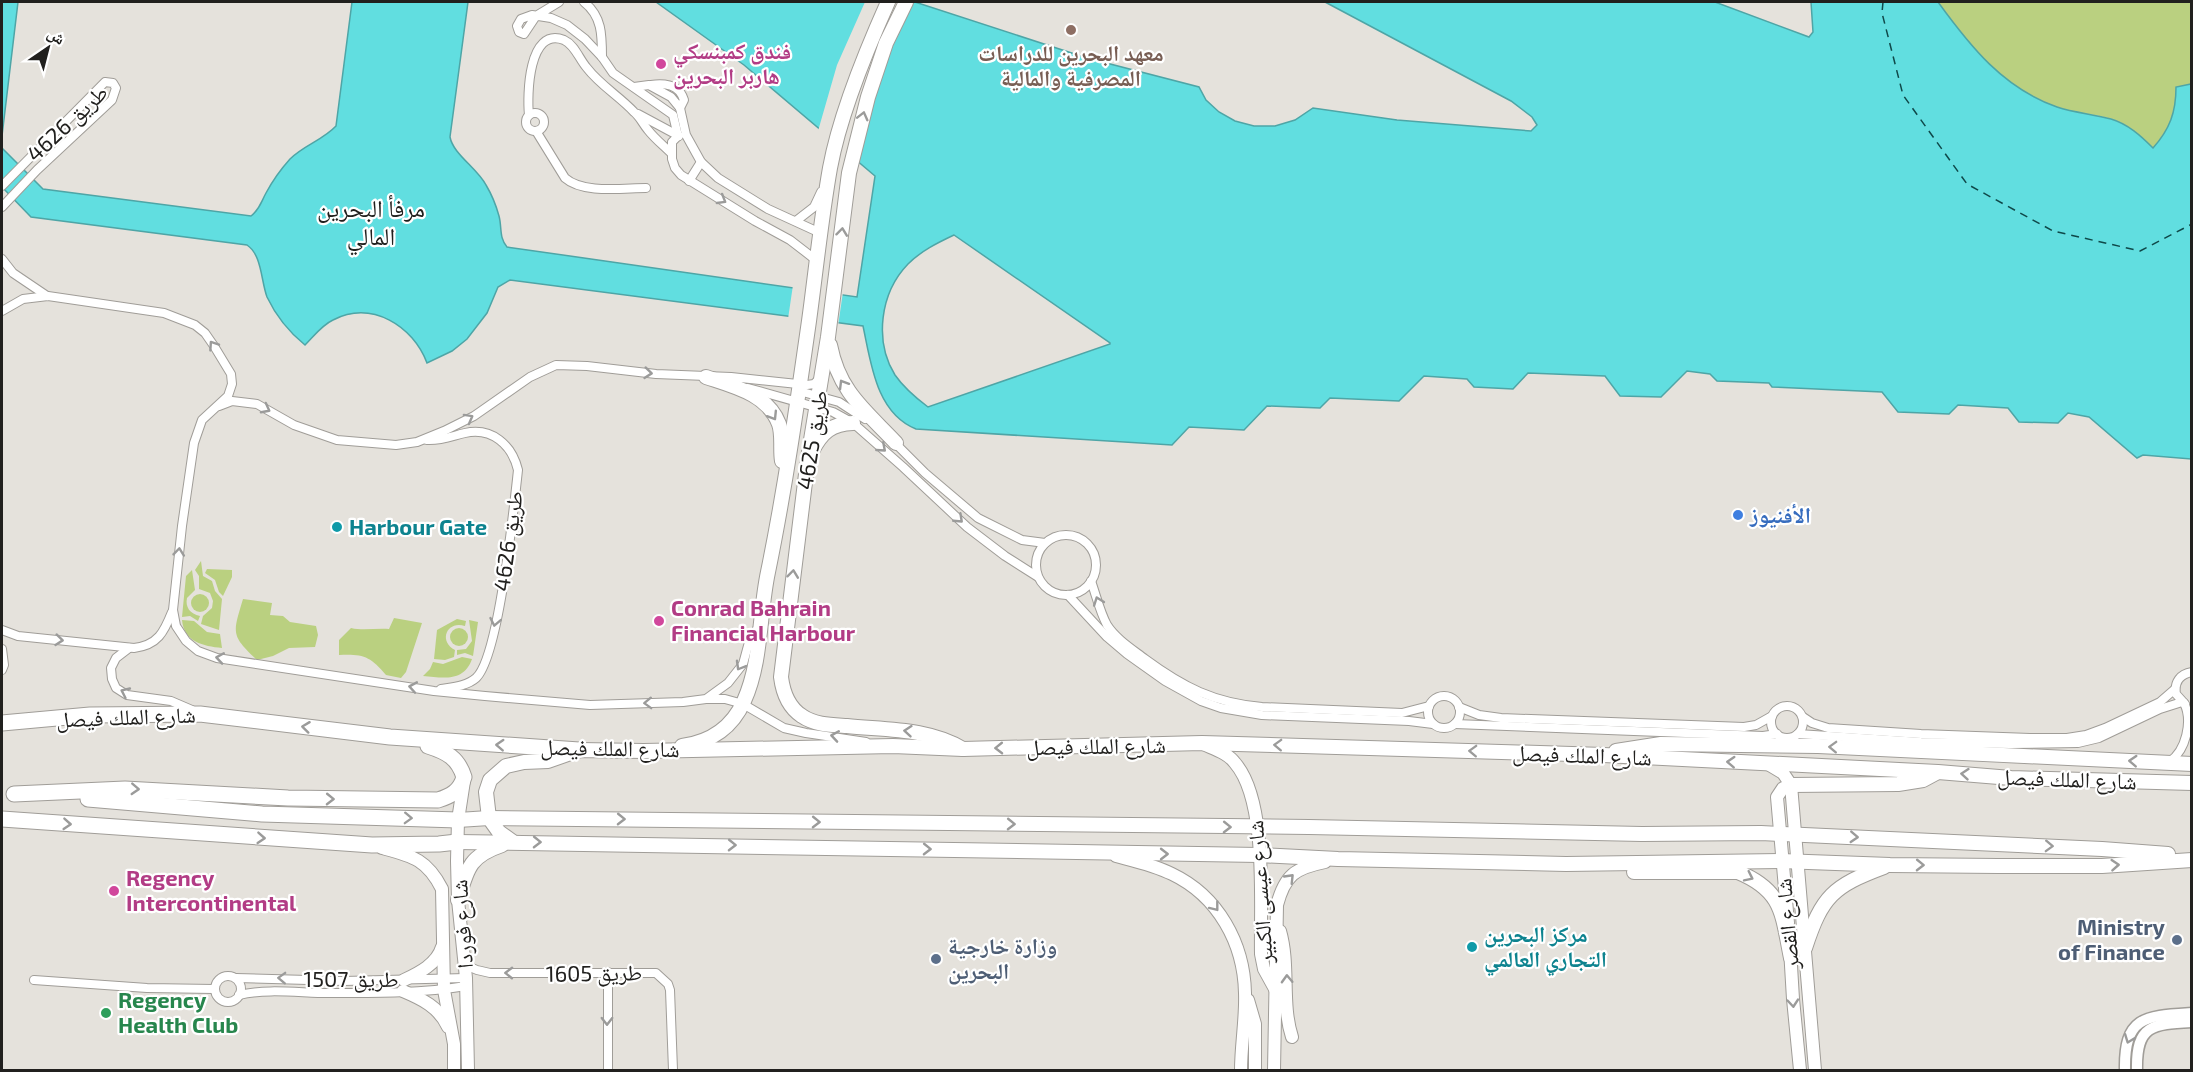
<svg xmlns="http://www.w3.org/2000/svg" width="2193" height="1072" font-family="'Exo 2','Noto Naskh Arabic',sans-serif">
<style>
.green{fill:#bad080}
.water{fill:#61dee0;stroke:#4ea5a6;stroke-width:1.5;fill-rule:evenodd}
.pier{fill:#e5e2dc}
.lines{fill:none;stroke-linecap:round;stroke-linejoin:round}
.ferry{stroke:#0f4849;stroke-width:1.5;stroke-dasharray:8 6;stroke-linecap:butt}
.minor-casing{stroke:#a09d98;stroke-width:10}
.tertiary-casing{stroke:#a09d98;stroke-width:13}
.secondary-casing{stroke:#a09d98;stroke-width:14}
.primary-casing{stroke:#a09d98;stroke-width:16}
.trunk-casing{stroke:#a09d98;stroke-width:16}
.motorway-casing{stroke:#a09d98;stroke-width:17}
.minor{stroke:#fff;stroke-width:8}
.tertiary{stroke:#fff;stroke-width:10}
.secondary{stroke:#fff;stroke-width:12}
.primary{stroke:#fff;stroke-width:14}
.trunk{stroke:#fff;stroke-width:14}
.motorway{stroke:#fff;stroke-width:15}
.oneway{stroke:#9b9b9a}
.education-dot{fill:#8d6e63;stroke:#fff;stroke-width:2}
.hotel-dot{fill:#d1479c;stroke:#fff;stroke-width:2}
.shop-dot{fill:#3f7fe0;stroke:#fff;stroke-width:2}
.culture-dot{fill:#0f9aa8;stroke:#fff;stroke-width:2}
.service-dot{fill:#5c6f8a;stroke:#fff;stroke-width:2}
.leisure-dot{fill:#2e9e5b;stroke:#fff;stroke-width:2}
.labels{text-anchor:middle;stroke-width:4.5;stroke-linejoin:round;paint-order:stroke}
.hotel-label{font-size:22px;font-weight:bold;fill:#b23c85;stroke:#fff;text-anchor:start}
.education-label{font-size:22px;font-weight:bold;fill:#785e54;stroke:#fff}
.street-label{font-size:22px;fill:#21201e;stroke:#fff}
.shop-label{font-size:22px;font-weight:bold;fill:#366cbe;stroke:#fff;text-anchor:start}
.culture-label{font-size:22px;font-weight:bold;fill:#0d838f;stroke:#fff;text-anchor:start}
.service-label{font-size:22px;font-weight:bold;fill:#4e5e75;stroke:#fff;text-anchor:end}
.leisure-label{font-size:22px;font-weight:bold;fill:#27864d;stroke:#fff;text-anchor:start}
.neighbourhood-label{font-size:24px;fill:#21201e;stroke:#fff}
</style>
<rect width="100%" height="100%" fill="#e5e2dc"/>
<g class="green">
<path d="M1938,2H2191V84L2176,87C2176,112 2170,129 2153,148C2141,137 2128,124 2112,119C2094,114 2075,113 2057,107C2003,89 1970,46 1938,2Z"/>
<polygon points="201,561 203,576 212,581 215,591 222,599 219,630 201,624 203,616 212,608 213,601 210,593 199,589 199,576 195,570"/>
<polygon points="207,569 232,570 232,577 223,596 219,592 215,580 205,573"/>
<path d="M192,570L195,590L187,598C185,607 190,614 200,616L198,621L190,616L182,617L186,576Z"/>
<circle cx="200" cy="603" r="9"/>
<path d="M243,599L272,603L270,615L283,616L290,622L316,626L318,635L315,647L289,648L273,656L257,660C230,635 233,633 243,599Z"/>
<path d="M394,618L422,623L406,672L401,678L386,675C370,656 363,654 339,655V640L351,628C363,631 376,628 389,629Z"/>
<path d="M457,619L466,621L465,626C447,620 438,641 455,650L454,657L445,660L434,659L437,630Z"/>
<path d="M182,620L194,621L207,632L220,634L222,648C203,646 184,642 182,620Z"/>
<polygon points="469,620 478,622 473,656 465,653 457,655 457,650 466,649 472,641"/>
<circle cx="459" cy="637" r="9"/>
<path d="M462,657L472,659C464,682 444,678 423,676L430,669L433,662L443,664Z"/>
</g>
<g class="water">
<polygon points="2,2 18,2 2,136"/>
<path d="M352,2H468L450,137C453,154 477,168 486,185C492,195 496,205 499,216C502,227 499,238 507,247L857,297L875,176L744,65L656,2H915L1087,58L1199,87L1206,100L1219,112L1235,121L1254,126H1275L1295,120L1313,108L1397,120L1531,131L1537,125L1532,117L1511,101L1325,2H1715L1809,37L1813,32L1811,2H1938C1970,46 2003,88 2057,107C2075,113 2093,114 2111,119C2128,124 2141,136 2153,148C2170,129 2176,112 2176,87L2191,84V459L2143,455L2137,458L2089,417L2068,413L2058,423L2019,422L2008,408L1958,405L1949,414L1898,412L1882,392L1772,387L1769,383L1717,381L1710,374L1687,371L1661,397L1620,396L1605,376L1528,373L1513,389L1474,387L1467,379L1424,376L1399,401L1330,398L1320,408L1267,406L1244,430L1189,427L1172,445L916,429C876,413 871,363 863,326L510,280L498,287L487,313L467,339L452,351L427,363C413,326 372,300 333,320C322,325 314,336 305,345C289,332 276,316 267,297C261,281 262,255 247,245L31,217L2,187V148L43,189L251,216C260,209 261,202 266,193C273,180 281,169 290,159C304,145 323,140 336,126ZM954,235L1110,343V344L928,407C916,398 904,388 895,375C874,341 880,293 908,264C921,251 937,243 954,235Z"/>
</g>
<g class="pier">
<polygon points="865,2 913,2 894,42 869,114 858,165 818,131 837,65"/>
<polygon points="793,285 843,292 838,326 788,319"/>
</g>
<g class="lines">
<polyline class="ferry" points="1883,2 1882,13 1903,95 1967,184 2053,231 2140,251 2192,224"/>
<g class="minor-casing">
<g id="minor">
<polyline points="559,2 536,16 524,34 519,32 517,26 521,19 532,15 551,18 567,25 585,39 602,57 613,73 673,115 678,136 672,142 672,159 675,168 681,175 755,221 790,240 812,257"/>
<path d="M584,2C602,16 602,35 602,57"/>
<path d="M651,85C665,83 679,84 684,100L680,108"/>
<polyline points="634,87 649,85 671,97 680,108 686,135 701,162 718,178 768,209 816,231"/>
<circle cx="535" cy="122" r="9"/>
<polyline points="638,114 679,136"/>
<path d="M529,115C527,96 528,26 564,40C575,45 579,59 587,68C600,85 619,96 634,112C640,117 643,124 648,130C655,139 664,146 671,153"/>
<path d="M536,131L565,178C583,194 623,188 646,188"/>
<polyline points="689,181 701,162"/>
<polyline points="2,186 105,82 113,83 116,88 112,100 37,170 2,207"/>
<polyline points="796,221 814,207 821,192"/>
<polyline points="2,259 13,273 47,296"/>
<polyline points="2,311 23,299 48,296 164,313 195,325 205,333 214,346 231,374 232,384 228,396 202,420 194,443 182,526 173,610 176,626 186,641 198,651 217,658 434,691 485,696 590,705 683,702 706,699 728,683 743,664 749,642 759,626"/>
<polyline points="748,388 833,412 853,423 903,467 967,527 1005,556 1038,577"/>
<polyline points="799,391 839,402 865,419"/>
<polyline points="219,406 232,401 257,404 294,425 337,440 396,445 417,442 444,431 474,416 530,377 556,365 587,366 656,374 731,377 807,385 814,384 820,378"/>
<path d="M427,440C441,441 452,436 465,433C492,427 512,445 518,470C514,506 499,657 476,678C467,686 453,687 441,689"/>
<polyline points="894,442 925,473 978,518 1022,540 1045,543"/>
<circle cx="1066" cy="565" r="30"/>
<path d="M1091,581C1096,595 1100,612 1107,625C1116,639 1132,649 1145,659C1183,687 1214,703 1262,707L1402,713L1429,706"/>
<polyline points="1068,595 1107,637 1127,654 1165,681 1201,701 1221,708 1262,715 1409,721 1433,724"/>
<path d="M2,630L18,636L134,648C158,645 164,632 172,612"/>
<polyline points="129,648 116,658 111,668 112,679 116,688 127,695 171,701 192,710"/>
<polyline points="2,649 4,665 2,670"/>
<circle cx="1444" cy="712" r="16"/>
<polyline points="707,699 725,699 743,704 784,728 806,733 866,742"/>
<path d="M2185,704L2176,694C2174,682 2180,674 2192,672"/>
<circle cx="1787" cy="722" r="16"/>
<polyline points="1459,707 1479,715 1501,718 1744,727 1756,725 1772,716"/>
<polyline points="1803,717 1812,723 1828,728 1921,734 2030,738 2067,738 2086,735 2105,728 2160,702 2175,689"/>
<polyline points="1455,724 1763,736 1777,734"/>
<polyline points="1798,734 1921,742 2010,744 2078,743 2099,738 2160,709 2182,702"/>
<path d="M2169,762C2186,751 2193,721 2184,703"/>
<polyline points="465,965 477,970 490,973 656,973 668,984 670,990 673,1070"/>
<polyline points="608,972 608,1070"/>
<circle cx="228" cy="989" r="13"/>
<polyline points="236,978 344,981 466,978"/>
<polyline points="34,980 147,988 214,989"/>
<path d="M239,995C265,989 291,992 318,993C367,993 418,994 466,986"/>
</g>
</g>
<g class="tertiary-casing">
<g id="tertiary">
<path d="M2125,1070C2124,1016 2145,1016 2192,1013"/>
<path d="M2137,1070C2136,1025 2152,1024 2192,1022"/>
</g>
</g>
<g class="secondary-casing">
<g id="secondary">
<path d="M1203,744C1214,749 1228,753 1235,763C1268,801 1260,905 1261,954L1264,969L1275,989"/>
<polyline points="1768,764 1783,773 1791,785 1815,1070"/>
<polyline points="464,781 458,820 457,861 458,900 466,978 468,1070"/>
<path d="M382,848C412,856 427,859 442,889L444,990L454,1044V1070"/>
<path d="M1116,856C1135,861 1154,865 1172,874C1218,896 1244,943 1245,993C1246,1018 1241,1045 1241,1070"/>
<polyline points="1788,923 1777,797 1783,788 1791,785"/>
<path d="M1280,931C1290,966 1281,1003 1292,1037"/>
<polyline points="1790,949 1793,999 1800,1070"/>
<path d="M404,980C419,973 437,964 442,947"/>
<path d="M403,991C422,999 439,1007 448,1027"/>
<polyline points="1248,1000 1255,1024 1255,1070"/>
<path d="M1274,1070L1277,905C1285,875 1295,868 1325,862"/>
</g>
</g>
<g class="primary-casing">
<g id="primary">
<path d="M906,2L886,43L868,97L849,173L828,337L808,458L781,677C783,693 788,707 802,716C815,725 832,725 847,726C886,730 928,728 963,749"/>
<path d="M830,345C839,392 865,410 896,443"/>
<path d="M706,377C733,386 768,394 779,424C783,435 780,449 782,461"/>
<path d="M812,451C822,432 831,424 853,423"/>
<path d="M682,746C711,742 732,728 744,701C762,661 759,614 768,572C785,489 797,405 809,321C816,270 821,219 830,168C840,114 866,51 888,2"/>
</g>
</g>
<g class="trunk-casing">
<g id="trunk">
<polyline points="1616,751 1661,744 1818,746 2192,764"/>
<polyline points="1791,785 1898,784 1923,780 1936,773"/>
<polyline points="458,820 489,818 1309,827 1642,834 1761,833 2102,849 2168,854"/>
<polyline points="457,842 1259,855 1338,859 1566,864 1781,861 1890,865 1998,866 2102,866 2192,860"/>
<polyline points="513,842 499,832 489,818 486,792 490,780 506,766 524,762 548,761 579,750 644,751 893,746 963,749 1202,743 1604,755 1938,772 2011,778 2192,783"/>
<path d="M1634,872H1738C1784,891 1782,915 1791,958"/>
<path d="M458,900C467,869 469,856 502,845"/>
<path d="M1805,948C1822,896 1833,886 1884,867"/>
</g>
</g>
<g class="motorway-casing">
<g id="motorway">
<polyline points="2,723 90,715 200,714 390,737 579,750"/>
<path d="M14,794L125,789L288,798L438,800C451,796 460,791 464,777C458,758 447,752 428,746"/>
<polyline points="88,799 262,814 458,820"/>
<polyline points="2,819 372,845 439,844 457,842"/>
</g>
</g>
<use href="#minor" class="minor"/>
<use href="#tertiary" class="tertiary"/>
<use href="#secondary" class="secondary"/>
<use href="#primary" class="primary"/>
<use href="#trunk" class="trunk"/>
<use href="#motorway" class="motorway"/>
</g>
<defs><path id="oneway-chevron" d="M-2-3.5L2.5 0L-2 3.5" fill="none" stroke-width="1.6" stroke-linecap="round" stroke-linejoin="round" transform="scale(1.5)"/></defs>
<g class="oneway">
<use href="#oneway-chevron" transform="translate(863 116) rotate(-76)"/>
<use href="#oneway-chevron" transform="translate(722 200) rotate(31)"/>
<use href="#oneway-chevron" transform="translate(842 232) rotate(-83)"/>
<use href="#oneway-chevron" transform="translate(213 345) rotate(-124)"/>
<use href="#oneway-chevron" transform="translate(648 373) rotate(6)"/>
<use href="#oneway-chevron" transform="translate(843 384) rotate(-121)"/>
<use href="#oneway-chevron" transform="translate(266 409) rotate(28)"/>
<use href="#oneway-chevron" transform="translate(773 416) rotate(58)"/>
<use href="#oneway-chevron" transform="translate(469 418) rotate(-29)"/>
<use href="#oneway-chevron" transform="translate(882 448) rotate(41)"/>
<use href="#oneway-chevron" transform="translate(959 519) rotate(43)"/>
<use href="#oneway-chevron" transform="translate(179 552) rotate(-84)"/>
<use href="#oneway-chevron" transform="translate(793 574) rotate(-83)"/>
<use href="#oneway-chevron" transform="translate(1098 601) rotate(-110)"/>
<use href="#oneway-chevron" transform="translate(495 622) rotate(101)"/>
<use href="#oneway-chevron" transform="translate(59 640) rotate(6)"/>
<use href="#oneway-chevron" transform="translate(220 658) rotate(-171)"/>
<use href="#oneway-chevron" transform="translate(740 666) rotate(120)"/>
<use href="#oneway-chevron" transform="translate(413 687) rotate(-170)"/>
<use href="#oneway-chevron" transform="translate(125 692) rotate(-155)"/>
<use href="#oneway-chevron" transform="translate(648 703) rotate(178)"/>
<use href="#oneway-chevron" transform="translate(306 727) rotate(-173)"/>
<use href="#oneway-chevron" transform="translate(908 731) rotate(-175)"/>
<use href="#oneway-chevron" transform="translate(835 736) rotate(-171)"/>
<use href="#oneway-chevron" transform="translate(500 745) rotate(-177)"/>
<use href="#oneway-chevron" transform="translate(1278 745) rotate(-178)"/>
<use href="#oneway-chevron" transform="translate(1833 747) rotate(-178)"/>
<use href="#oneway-chevron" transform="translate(999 748) rotate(179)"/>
<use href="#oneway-chevron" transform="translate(1473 751) rotate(-178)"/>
<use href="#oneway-chevron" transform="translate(2133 761) rotate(-177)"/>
<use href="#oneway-chevron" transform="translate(1731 762) rotate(-177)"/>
<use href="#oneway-chevron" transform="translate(1965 774) rotate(-175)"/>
<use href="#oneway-chevron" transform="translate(135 789) rotate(3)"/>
<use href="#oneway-chevron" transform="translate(330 799) rotate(1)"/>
<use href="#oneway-chevron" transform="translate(408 818) rotate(2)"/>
<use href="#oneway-chevron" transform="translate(621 819) rotate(1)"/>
<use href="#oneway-chevron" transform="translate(816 822) rotate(1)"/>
<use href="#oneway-chevron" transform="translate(67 824) rotate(4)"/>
<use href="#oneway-chevron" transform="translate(1011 824) rotate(1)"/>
<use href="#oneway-chevron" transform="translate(1227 827) rotate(1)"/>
<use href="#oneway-chevron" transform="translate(1854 837) rotate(3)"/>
<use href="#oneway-chevron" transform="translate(261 838) rotate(4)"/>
<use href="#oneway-chevron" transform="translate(537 842) rotate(1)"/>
<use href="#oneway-chevron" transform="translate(732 845) rotate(1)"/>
<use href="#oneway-chevron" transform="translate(2049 846) rotate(2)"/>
<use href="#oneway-chevron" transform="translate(927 849) rotate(1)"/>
<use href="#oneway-chevron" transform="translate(1164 854)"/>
<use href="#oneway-chevron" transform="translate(1920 865) rotate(1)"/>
<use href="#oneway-chevron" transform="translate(2115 865) rotate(-4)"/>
<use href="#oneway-chevron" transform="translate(1749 877) rotate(26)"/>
<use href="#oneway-chevron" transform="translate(1290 878) rotate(-46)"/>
<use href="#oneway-chevron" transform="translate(1215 907) rotate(52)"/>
<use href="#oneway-chevron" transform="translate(509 973) rotate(-179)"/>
<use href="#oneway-chevron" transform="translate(282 978) rotate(-178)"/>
<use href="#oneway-chevron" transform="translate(1287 979) rotate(-92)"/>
<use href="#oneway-chevron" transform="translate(1793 1003) rotate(85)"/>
<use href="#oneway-chevron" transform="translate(607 1021) rotate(90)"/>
<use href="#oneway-chevron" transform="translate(2129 1039) rotate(111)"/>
</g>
<circle class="education-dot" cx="1071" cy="30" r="6"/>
<g class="hotel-dot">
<circle cx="661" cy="64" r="6"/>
<circle cx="659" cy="621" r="6"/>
<circle cx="114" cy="891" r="6"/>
</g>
<circle class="shop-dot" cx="1738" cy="515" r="6"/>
<g class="culture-dot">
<circle cx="337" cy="527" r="6"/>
<circle cx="1472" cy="947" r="6"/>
</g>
<g class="service-dot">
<circle cx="2177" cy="940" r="6"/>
<circle cx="936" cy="959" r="6"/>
</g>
<circle class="leisure-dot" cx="106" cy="1013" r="6"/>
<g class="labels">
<g class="hotel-label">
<text x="673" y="59">فندق كمبنسكي<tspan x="673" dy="25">هاربر البحرين</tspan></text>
<text x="671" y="616">Conrad Bahrain<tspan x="671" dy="25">Financial Harbour</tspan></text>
<text x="126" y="886">Regency<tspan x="126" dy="25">Intercontinental</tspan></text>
</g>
<g class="education-label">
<text x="1071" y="61">معهد البحرين للدراسات<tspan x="1071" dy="25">المصرفية والمالية</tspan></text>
</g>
<g class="street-label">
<text transform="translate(67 123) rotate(-43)" y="8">طريق 4626</text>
<text transform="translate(812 440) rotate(-81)" y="8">طريق 4625</text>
<text transform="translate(508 541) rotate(-82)" y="8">طريق 4626</text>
<text transform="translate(126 717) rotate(-2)" y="8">شارع الملك فيصل</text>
<text transform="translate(1096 746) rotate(-1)" y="8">شارع الملك فيصل</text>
<text transform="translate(610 748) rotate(1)" y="8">شارع الملك فيصل</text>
<text transform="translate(1582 755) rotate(2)" y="8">شارع الملك فيصل</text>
<text transform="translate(2067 779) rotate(2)" y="8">شارع الملك فيصل</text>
<text transform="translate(1260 892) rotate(-94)" y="8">شارع عيسى الكبير</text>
<text transform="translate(462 924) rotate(-94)" y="8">شارع فوردا</text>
<text transform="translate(1787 924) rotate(-95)" y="8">شارع القصر</text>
<text transform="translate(594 973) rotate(-1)" y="8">طريق 1605</text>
<text x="351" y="987">طريق 1507</text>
</g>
<g class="shop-label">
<text x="1750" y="523">الأفنيوز</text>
</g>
<g class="culture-label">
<text x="349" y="535">Harbour Gate</text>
<text x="1484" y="942">مركز البحرين<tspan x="1484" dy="25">التجاري العالمي</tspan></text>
</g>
<g class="service-label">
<text x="2165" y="935">Ministry<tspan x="2165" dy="25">of Finance</tspan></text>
<text x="948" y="954" text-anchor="start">وزارة خارجية<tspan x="948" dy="25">البحرين</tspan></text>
</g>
<g class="leisure-label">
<text x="118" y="1008">Regency<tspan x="118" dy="25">Health Club</tspan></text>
</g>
<g class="neighbourhood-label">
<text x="371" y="217">مرفأ البحرين<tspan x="371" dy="28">المالي</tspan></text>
</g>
</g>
<rect width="2193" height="1072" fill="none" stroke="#21201e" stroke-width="6"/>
<g transform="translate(48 48) rotate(35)" stroke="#ffffff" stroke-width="4.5" paint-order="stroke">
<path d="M0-4.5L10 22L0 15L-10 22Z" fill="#21201e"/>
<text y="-9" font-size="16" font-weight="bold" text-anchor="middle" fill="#21201e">ش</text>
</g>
</svg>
